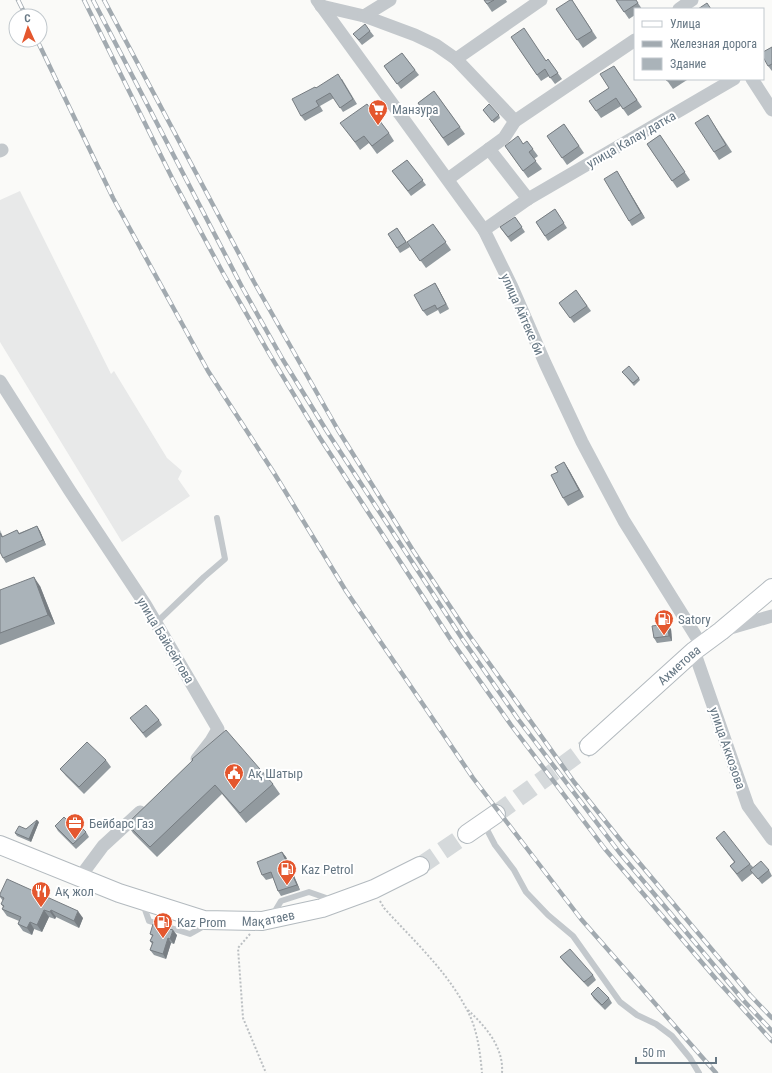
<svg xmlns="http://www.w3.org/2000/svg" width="772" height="1073" font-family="'Roboto Condensed',sans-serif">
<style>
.built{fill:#e8e9e9}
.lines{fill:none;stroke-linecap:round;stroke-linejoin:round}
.secondary-tunnel{stroke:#d5d9db;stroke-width:18;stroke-dasharray:18 9;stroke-linecap:butt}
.secondary-casing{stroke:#b3babf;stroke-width:20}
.path{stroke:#bbbfc2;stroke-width:2;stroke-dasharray:2 2;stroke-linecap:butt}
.lane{stroke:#c3c8cc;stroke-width:6}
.street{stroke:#c3c8cc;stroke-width:13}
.secondary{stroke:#fff;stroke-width:18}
.rail-casing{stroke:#a2aab0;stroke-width:4.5}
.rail{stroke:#fff;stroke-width:3;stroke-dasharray:9;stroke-linecap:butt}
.wall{fill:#929a9f}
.shaded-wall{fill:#777d82}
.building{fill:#aab3b9;stroke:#777d82}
.labels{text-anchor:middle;stroke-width:4;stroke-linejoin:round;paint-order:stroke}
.poi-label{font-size:13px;fill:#657683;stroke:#fff;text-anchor:start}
.street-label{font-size:13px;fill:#657683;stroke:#fff}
</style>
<rect width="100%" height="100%" fill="#fafaf8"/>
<polygon class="built" points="20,191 111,374 114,371 167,458 182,471 178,479 190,496 122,542 0,342 0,200"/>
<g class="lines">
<g class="secondary-tunnel">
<polyline points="496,814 589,746"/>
<polyline points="420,866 467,834"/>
</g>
<g class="secondary-casing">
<g id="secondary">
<path id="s1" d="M589,746L694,651L721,631L772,588"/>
<polyline points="467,834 496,814"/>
<path id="s2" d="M0,845L119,893L204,920L262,921L322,908L374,889L420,866"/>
</g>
</g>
<g class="path">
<path d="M380,901L384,908C413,940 446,970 466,1008C477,1027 480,1051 482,1073"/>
<polyline points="250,934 238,948 243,1018 266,1073"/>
<path d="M468,1010C485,1026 504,1047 502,1073"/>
</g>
<g class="lane">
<polyline points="156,623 204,577 225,559 217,518"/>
<polyline points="484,824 495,845 514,870 526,892 548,915 573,936 620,1002 637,1015 656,1024 672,1036 690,1058 699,1073"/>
<polyline points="143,904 149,921 190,934 206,925"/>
<polyline points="272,916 281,901 309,892 332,900"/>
</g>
<g class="street">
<polyline points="317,0 484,230 512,287 545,363 582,442 624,521 702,646"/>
<polyline points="321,6 364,16 415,35 436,45 456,59 515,121"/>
<polyline points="679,9 692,0"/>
<polyline points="364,16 390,0"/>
<polyline points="456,59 541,0"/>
<polyline points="752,79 772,110"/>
<polyline points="489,149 528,199"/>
<polyline points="0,151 2,150"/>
<polyline points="448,179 504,138 515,121 635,40"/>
<polyline points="484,230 528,199 734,79"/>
<polyline points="0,381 70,491 145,604 218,729 211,741 197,759"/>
<polyline points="727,629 772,616"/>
<polyline points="694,651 748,806 772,839"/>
<polyline points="80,877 103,846 140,812"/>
</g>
<use href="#secondary" class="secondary"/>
<g class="rail-casing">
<g id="rail">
<polyline points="18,0 26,16"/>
<polyline points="84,0 173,180 223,273 270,355 320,438 451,640 511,725 605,849 716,979 772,1041"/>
<polyline points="93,0 242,287 283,360 328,433 463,640 518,719 619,852 744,1001 772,1031"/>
<polyline points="104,0 254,282 338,430 414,552 469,635 574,782 626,847 750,995 772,1018"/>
<polyline points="37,40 113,198 208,371 274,473 346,591 473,778 535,859 581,919 716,1073"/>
</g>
</g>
<use href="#rail" class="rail"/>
</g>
<g class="wall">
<polygon points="484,0 506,0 507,2 492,12"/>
<polygon points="572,0 597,38 583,48 556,9"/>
<polygon points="616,0 636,0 642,9 635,9 635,15 629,19"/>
<polygon points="370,31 374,36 362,45 353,34"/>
<polygon points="511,37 546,61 548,59 562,79 555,84 549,76 541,81"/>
<polygon points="772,47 772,71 768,66"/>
<polygon points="402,53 419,75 401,89 384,66"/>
<polygon points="614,66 642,107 628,116 621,106 601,118 589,101 609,88"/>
<polygon points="342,79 357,104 343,112 334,98 320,106 323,111 305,121 301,116 316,88"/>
<polygon points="666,79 686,79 687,80 673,89"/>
<polygon points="434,91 465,134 448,146 418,103"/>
<polygon points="483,110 499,115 500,118 494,123"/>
<polygon points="713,123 732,152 719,160 714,152"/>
<polygon points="564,124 584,153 567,165 547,136"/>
<polygon points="346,130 389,133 394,141 377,154 369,143 360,150"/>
<polygon points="660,135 690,180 677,188 647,144"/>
<polygon points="527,141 538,156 534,159 542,169 528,178 505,146 523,144"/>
<polygon points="407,160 426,185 411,196 392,171"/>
<polygon points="617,171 645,218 632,226 629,221"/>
<polygon points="555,209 567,228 548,241 536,222"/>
<polygon points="515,217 525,232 511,242 500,227"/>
<polygon points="433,224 451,250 426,268 407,242"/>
<polygon points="397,228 410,247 400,253 388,234"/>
<polygon points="435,283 438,288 449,309 440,314 438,310 427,316 423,311"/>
<polygon points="576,290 591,311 574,323 559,303"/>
<polygon points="622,372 639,378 640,380 634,386"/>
<polygon points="564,462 569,470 584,497 568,506 563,498 558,472"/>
<polygon points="37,526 40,531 46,545 6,563 3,558 0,530 3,537 17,530 19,533"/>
<polygon points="40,586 55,624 0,645 0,590"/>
<polygon points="671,629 672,641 657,643 654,638"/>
<polygon points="130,718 159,720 162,725 146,738"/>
<polygon points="106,760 111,767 84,794 66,776 60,769"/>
<polygon points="193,760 273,784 280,794 246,823 222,794 157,857 133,833 127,824"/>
<polygon points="39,822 31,842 17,836 15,833 26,829"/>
<polygon points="72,825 86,832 89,837 76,849 58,831 55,826"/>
<polygon points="716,838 750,864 753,867 769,870 772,876 762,884 753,873 742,882 730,866 734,862"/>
<polygon points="282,852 286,857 300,890 281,896 278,891 273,878 266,880 262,875"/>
<polygon points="0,894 83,918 79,928 56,917 55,919 49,917 42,932 34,929 32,935 23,931 18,924 19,921 7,916 2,909 3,907 1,904 3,901 0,897"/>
<polygon points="150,934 177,935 174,944 171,943 166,959 154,955 150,950 152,944 150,941 152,936"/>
<polygon points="560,957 593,975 596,980 588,987 564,962"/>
<polygon points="591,994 609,998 612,1003 605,1010 594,999"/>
</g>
<g class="shaded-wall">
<polygon points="617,171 620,176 645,218 641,213"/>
<polygon points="435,283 438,288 449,309 446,304"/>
<polygon points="564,462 569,470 584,497 579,490"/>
<polygon points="37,526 40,531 46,545 43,540"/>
<polygon points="34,577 40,586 55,624 48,615"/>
<polygon points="667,624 671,629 672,641 669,636"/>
<polygon points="37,820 39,822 31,842 29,839"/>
<polygon points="282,852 286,857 300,890 297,885"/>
<polygon points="44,910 49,917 42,932 37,925"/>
<polygon points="51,910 56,917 55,919 50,912"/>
<polygon points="78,911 83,918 79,928 74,921"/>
<polygon points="30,922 34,929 32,935 27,928"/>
<polygon points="173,930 177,935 174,944 170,939"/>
<polygon points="168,938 171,943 166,959 163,954"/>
</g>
<g class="building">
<polygon points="484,0 494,0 487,4"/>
<polygon points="570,0 572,0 592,31 577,40 556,9"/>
<polygon points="616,0 636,0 638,3 624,12"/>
<polygon points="707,3 711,9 698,9"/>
<polygon points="365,24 370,31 359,40 353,34"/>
<polygon points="524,28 546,61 548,59 558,73 550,78 545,69 537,75 511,37"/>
<polygon points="772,47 772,64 768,66 763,57 763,52"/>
<polygon points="402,53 415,70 397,84 384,66"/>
<polygon points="614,66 637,100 623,109 616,98 596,111 589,101 609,88 600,74"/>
<polygon points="338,74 353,99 340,108 330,93 316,101 319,106 301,116 292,99 315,87 316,88"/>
<polygon points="666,79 671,79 667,81"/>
<polygon points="434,91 460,127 443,138 418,103"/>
<polygon points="367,104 389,133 372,146 364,136 355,142 340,123"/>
<polygon points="489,104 499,115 492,121 483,110"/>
<polygon points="708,115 726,145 714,152 695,123"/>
<polygon points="564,124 579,146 562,158 547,136"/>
<polygon points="660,135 685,172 672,181 647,144"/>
<polygon points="518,136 523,144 527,141 533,149 529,152 536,161 523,171 505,146"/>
<polygon points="407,160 423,180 408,191 392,171"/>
<polygon points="617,171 641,213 629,221 604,179"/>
<polygon points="555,209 564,223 545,236 536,222"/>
<polygon points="515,217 522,227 508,237 500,227"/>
<polygon points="433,224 446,242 420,261 407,242"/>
<polygon points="397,228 406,242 397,248 388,234"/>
<polygon points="435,283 446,304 437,309 435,305 423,311 414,295"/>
<polygon points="576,290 587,306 570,318 559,303"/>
<polygon points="629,366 639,378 633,383 622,372"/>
<polygon points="564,462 579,490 563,498 551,475 558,472 555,467"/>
<polygon points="37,526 43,540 3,558 0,552 0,533 2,537 17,530 19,534"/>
<polygon points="34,577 48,615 0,633 0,590"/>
<polygon points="667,624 669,636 654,638 652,626"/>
<polygon points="146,705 159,720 143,733 130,718"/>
<polygon points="226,730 273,784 240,813 215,785 150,847 127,824 193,760 192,759"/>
<polygon points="87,742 106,760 79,787 60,769"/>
<polygon points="64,817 72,825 76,822 86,832 73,844 55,826"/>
<polygon points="37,820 29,839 15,833 19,826 26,829"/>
<polygon points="724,831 750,864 737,874 730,866 735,862 716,838"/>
<polygon points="282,852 297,885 278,891 271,872 262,875 257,862"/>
<polygon points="761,861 769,870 758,879 750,870"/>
<polygon points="7,879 78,911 74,921 51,910 50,912 44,910 37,925 30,922 27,928 18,924 21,917 2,909 4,906 1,904 4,898 0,896 0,894"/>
<polygon points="153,924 173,930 170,939 168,938 163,954 150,950 153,942 150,941 153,935 150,934"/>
<polygon points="570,949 593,975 584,982 560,957"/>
<polygon points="598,987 609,998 602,1005 591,994"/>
</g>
<defs>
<g id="supermarket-pin" transform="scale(1)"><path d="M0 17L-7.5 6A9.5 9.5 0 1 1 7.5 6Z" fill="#e4572e" stroke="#fff"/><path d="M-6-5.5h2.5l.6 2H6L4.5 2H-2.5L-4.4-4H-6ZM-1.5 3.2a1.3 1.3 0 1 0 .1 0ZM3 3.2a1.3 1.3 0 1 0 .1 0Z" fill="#fff"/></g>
<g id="fuel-pin" transform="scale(1)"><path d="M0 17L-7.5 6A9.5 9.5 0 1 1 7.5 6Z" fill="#e4572e" stroke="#fff"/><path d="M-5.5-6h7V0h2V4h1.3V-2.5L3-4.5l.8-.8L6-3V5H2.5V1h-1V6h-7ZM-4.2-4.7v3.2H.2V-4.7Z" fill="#fff"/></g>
<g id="civic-pin" transform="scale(1)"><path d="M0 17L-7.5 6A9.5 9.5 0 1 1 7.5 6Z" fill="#e4572e" stroke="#fff"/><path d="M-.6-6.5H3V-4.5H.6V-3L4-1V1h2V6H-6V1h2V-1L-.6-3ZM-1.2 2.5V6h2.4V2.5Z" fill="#fff"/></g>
<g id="office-pin" transform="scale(1)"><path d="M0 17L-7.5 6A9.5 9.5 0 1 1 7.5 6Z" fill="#e4572e" stroke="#fff"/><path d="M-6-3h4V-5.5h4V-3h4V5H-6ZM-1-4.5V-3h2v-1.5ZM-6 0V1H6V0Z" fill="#fff"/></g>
<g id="restaurant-pin" transform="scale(1)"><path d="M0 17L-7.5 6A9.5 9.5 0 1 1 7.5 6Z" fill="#e4572e" stroke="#fff"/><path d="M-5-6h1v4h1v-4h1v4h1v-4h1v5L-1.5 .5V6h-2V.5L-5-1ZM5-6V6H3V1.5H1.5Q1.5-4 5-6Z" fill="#fff"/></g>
</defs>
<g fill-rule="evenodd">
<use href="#supermarket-pin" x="378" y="109"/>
<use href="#fuel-pin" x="664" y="619"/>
<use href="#civic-pin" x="234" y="773"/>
<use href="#office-pin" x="75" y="823"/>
<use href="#fuel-pin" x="287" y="869"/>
<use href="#restaurant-pin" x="41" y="891"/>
<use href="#fuel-pin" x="163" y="922"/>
</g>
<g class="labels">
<g class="poi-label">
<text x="392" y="114">Манзура</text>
<text x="678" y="624">Satory</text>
<text x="248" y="778">Ақ Шатыр</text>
<text x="89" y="828">Бейбарс Газ</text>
<text x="301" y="874">Kaz Petrol</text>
<text x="55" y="896">Ақ жол</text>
<text x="177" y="927">Kaz Prom</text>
</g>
<g class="street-label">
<text transform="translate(631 139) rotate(-30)" y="5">улица Калау датка</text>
<text transform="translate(523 314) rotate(66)" y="5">улица Айтеке би</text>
<text transform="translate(166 640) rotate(59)" y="5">улица Байсейтова</text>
<text dy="5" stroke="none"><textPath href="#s1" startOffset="121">Ахметова</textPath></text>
<text transform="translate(728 748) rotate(71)" y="5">улица Аккозова</text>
<text dy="5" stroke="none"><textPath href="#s2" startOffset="282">Мақатаев</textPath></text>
</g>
</g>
<rect x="634" y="8" width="130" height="72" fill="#ffffff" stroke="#c1c8cd"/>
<rect x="642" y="21" width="20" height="6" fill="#ffffff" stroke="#c1c8cd"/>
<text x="670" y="28" font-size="12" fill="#657683">Улица</text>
<rect x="642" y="41" width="20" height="6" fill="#a2aab0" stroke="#c1c8cd"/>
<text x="670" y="48" font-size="12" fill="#657683">Железная дорога</text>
<rect x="642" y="58" width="20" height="12" fill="#aab3b9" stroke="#c1c8cd"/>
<text x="670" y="68" font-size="12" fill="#657683">Здание</text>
<g transform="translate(28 28) rotate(357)"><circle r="19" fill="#ffffff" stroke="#c1c8cd"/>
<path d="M0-3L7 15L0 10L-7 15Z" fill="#e4572e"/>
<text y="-6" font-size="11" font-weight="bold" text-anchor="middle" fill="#657683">С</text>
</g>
<path d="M636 1057v6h80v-6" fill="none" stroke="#657683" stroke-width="2"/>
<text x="642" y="1057" font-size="12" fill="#657683" stroke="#ffffff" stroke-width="3" paint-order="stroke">50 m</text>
</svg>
